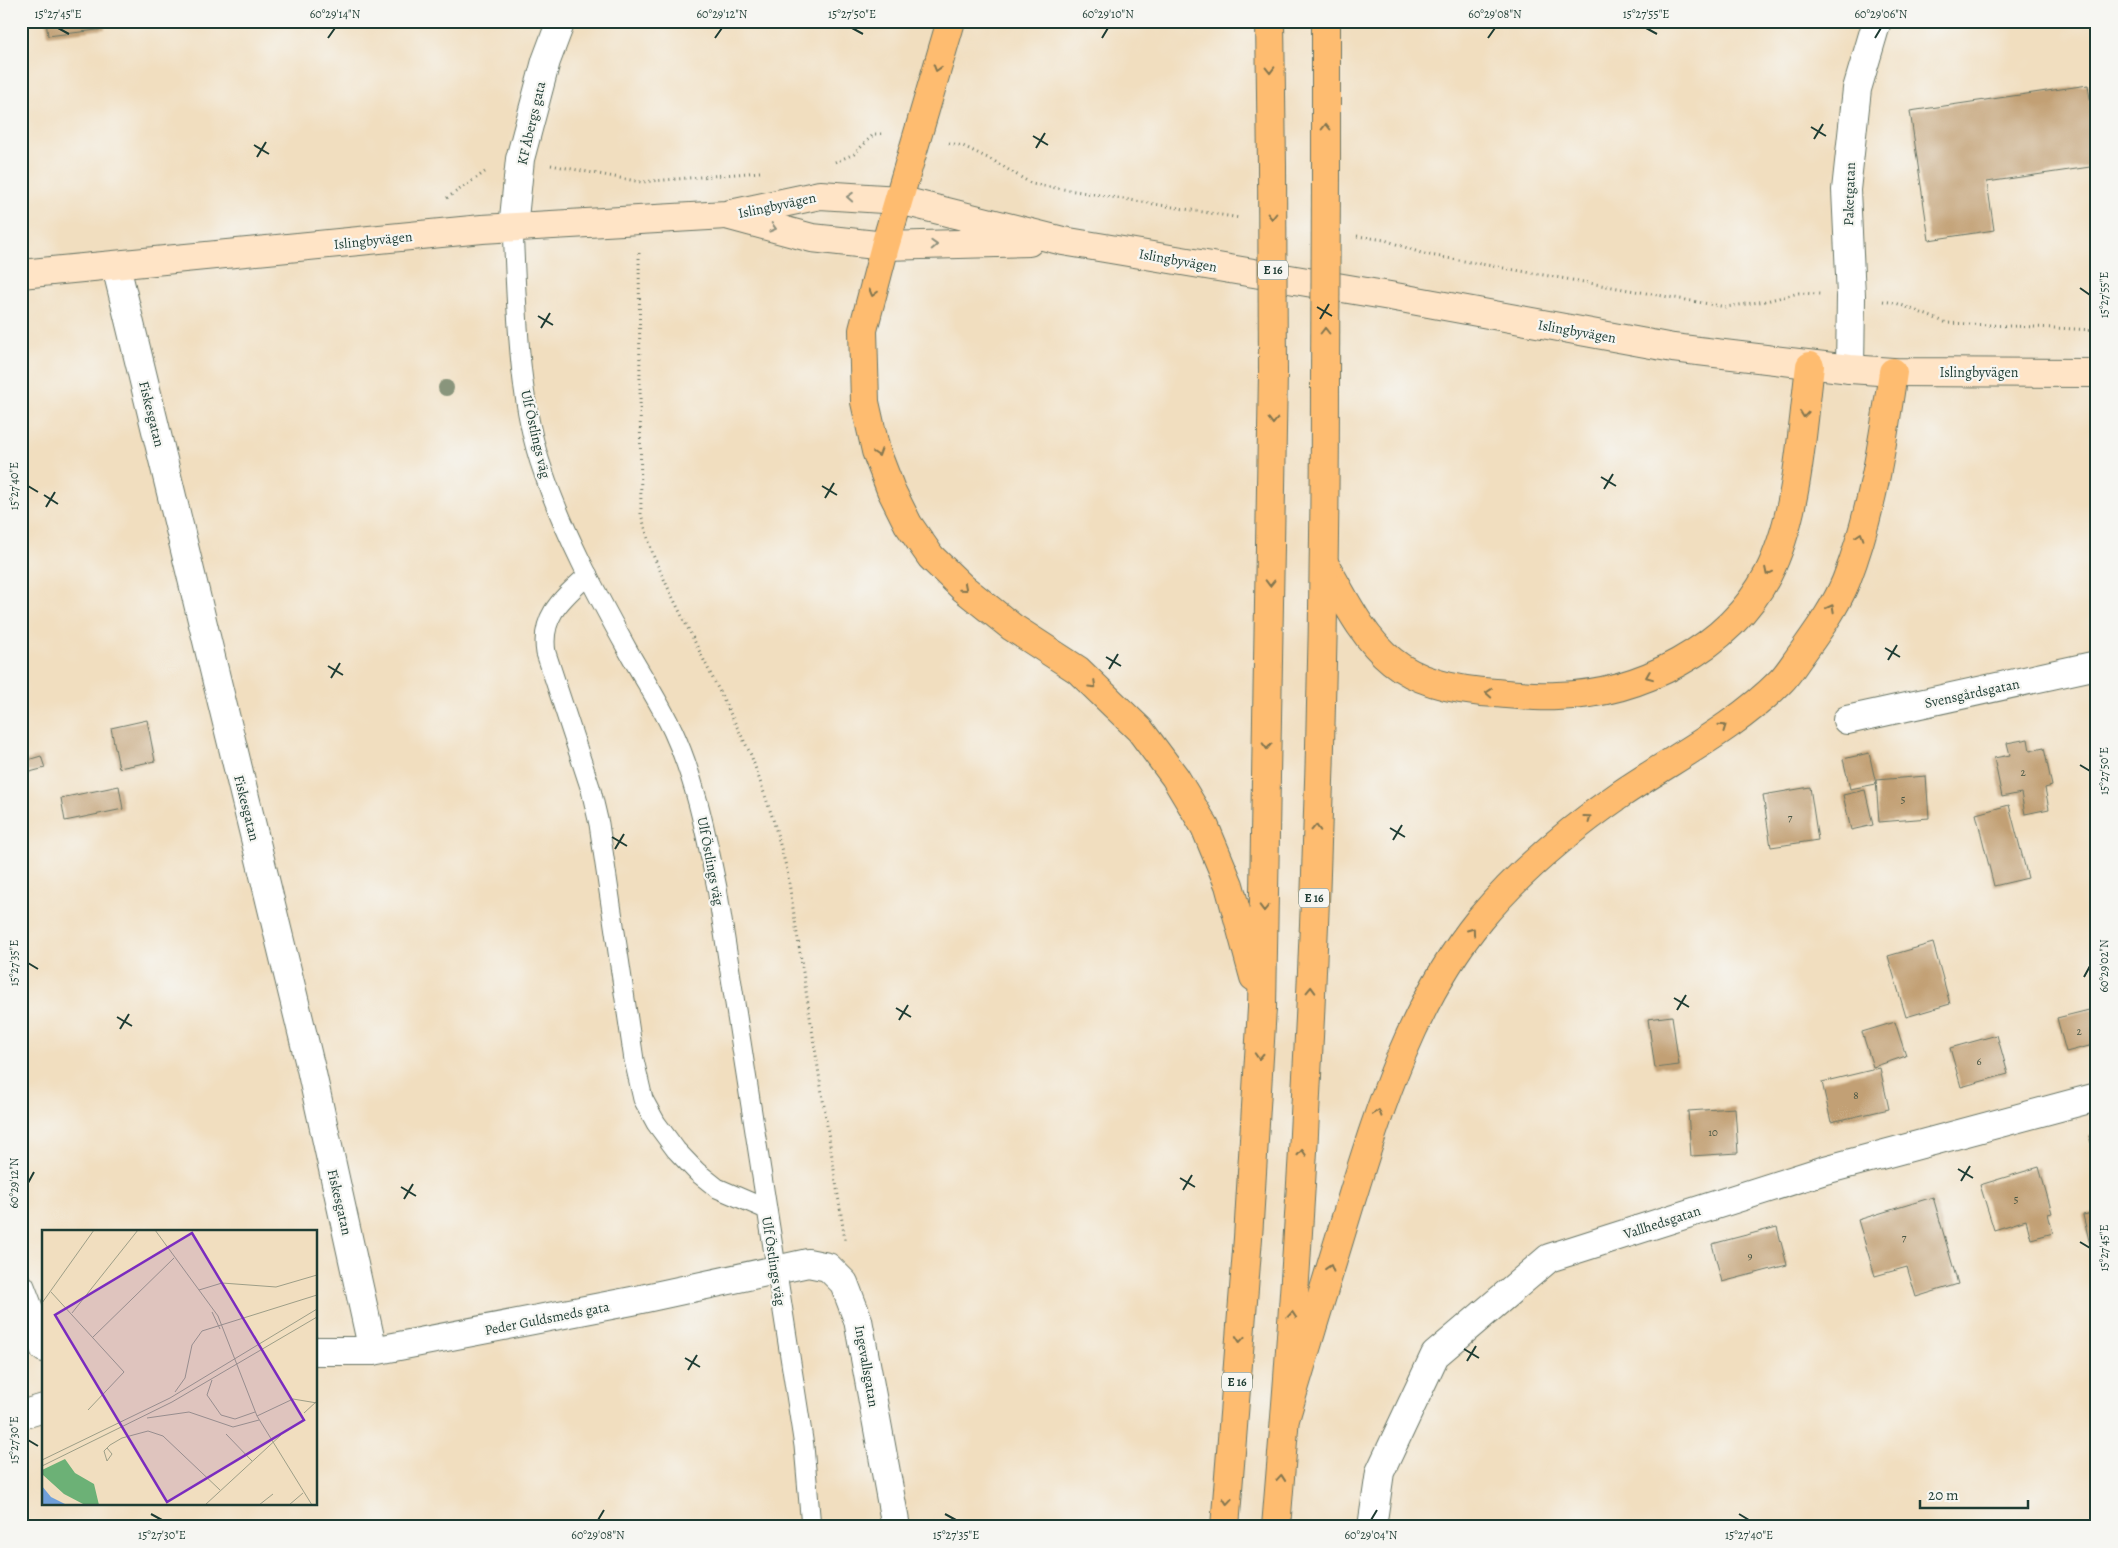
<svg xmlns="http://www.w3.org/2000/svg" width="2118" height="1548" font-family="Alegreya,serif">
<style>
.building{fill:#c2a075}
.lines{fill:none;stroke-linecap:round;stroke-linejoin:round}
.lane-casing{stroke:#687565;stroke-width:21}
.street-casing{stroke:#687565;stroke-width:30}
.secondary-casing{stroke:#687565;stroke-width:30}
.highway-casing{stroke:#687565;stroke-width:30}
.path{stroke:#687565;stroke-width:3;stroke-dasharray:1 4;stroke-linecap:butt}
.lane{stroke:#fff;stroke-width:19}
.street{stroke:#fff;stroke-width:28}
.secondary{stroke:#ffe4c6;stroke-width:28}
.highway{stroke:#febc70;stroke-width:28}
.highway-bridge-casing{stroke:#687565;stroke-width:30;stroke-linecap:butt}
.highway-bridge{stroke:#febc70;stroke-width:28}
.tree{fill:#89957c}
.oneway{stroke:#83764f}
.oneway2{stroke:#8f907d}
.ticks{fill:none;stroke:#1f3d34;stroke-width:2}
.labels{text-anchor:middle;stroke-width:4.5;stroke-linejoin:round;paint-order:stroke}
.number-label{font-size:11px;fill:#485644}
.shield{fill:#f6f6f2;stroke:#60746d;stroke-width:1}
.shield-label{font-size:12px;font-weight:bold;fill:#1f3d34}
.street-label{font-size:14px;fill:#1f3d34;stroke:#f6f6f2}
.inset-road{fill:none;stroke:#9d9e87;stroke-width:1}
.view{fill:#7b2cbf;fill-opacity:0.15;stroke:#7b2cbf;stroke-width:2.5}
.inset-edge{fill:none;stroke:#1f3d34;stroke-width:2.5}
.neatline{fill:none;stroke:#1f3d34;stroke-width:2}
.ticks-label{font-size:12px;text-anchor:middle;fill:#1f3d34}
</style>
<rect width="100%" height="100%" fill="#f6f6f2"/>
<filter id="ink" filterUnits="userSpaceOnUse"><feTurbulence type="fractalNoise" baseFrequency=".02" numOctaves="2"/><feDisplacementMap in="SourceGraphic" scale="10" xChannelSelector="R" yChannelSelector="G"/><feConvolveMatrix kernelMatrix="1 2 1 2 8 2 1 2 1" color-interpolation-filters="sRGB"/></filter>
<filter id="wash" filterUnits="userSpaceOnUse"><feTurbulence type="fractalNoise" baseFrequency=".0096" numOctaves="4" result="noise"/><feDisplacementMap in="SourceGraphic" scale="20" xChannelSelector="R" yChannelSelector="G"/><feGaussianBlur stdDeviation="1.12" result="paint"/><feColorMatrix in="noise" values="0 0 0 0 0 0 0 0 0 0 0 0 0 0 0 0 0 1.4 0 .05"/><feComposite in="paint" operator="in"/></filter>
<g filter="url(#wash)">
<rect width="100%" height="100%" fill="#f1debf"/>
<g id="blocks">
<g class="building">
<polygon points="46,21 104,21 105,29 48,36"/>
<polygon points="2088,85 2097,145 2097,166 1987,182 1994,230 1929,240 1910,111"/>
<polygon points="147,720 155,761 119,768 111,728"/>
<polygon points="2028,739 2030,751 2044,748 2052,786 2045,788 2049,809 2025,814 2021,793 2002,797 1994,758 2010,755 2007,743"/>
<polygon points="1869,753 1876,784 1850,789 1843,759"/>
<polygon points="41,756 45,768 22,774 21,762"/>
<polygon points="1926,776 1929,818 1879,822 1876,780"/>
<polygon points="119,786 123,809 65,821 61,798"/>
<polygon points="1810,787 1818,840 1771,847 1763,795"/>
<polygon points="1865,790 1873,825 1851,830 1843,795"/>
<polygon points="2009,805 2028,878 1994,886 1976,814"/>
<polygon points="1933,943 1950,1004 1906,1017 1888,956"/>
<polygon points="2097,1008 2097,1044 2066,1052 2057,1018"/>
<polygon points="1672,1016 1679,1065 1655,1068 1648,1019"/>
<polygon points="1895,1022 1906,1056 1873,1067 1862,1032"/>
<polygon points="1997,1035 2008,1074 1961,1087 1950,1048"/>
<polygon points="1880,1068 1889,1109 1831,1122 1822,1082"/>
<polygon points="1735,1108 1738,1153 1691,1156 1688,1111"/>
<polygon points="2097,1134 2097,1158 2096,1158 2089,1136"/>
<polygon points="2039,1167 2052,1213 2048,1214 2053,1233 2031,1239 2026,1220 1994,1230 1980,1185"/>
<polygon points="1933,1197 1958,1284 1916,1297 1907,1267 1875,1276 1858,1220"/>
<polygon points="2097,1212 2097,1270 2096,1270 2083,1215"/>
<polygon points="1777,1227 1787,1265 1722,1282 1712,1244"/>
</g>
</g>
</g>
<g filter="url(#ink)">
<use href="#blocks" fill-opacity="0" stroke="#687565" stroke-width="1"/>
<g class="lines">
<g class="lane-casing">
<g id="lane">
<path d="M513,228C517,304 517,399 543,471C564,533 595,591 627,649C642,676 660,703 673,731C696,781 706,835 717,888L804,1446L811,1527"/>
<path d="M588,575C562,599 540,616 546,653L591,790L599,824L634,1060L643,1099L656,1123L676,1150L697,1172L717,1188L766,1209"/>
</g>
</g>
<g class="street-casing">
<g id="street">
<polyline points="513,228 520,159 546,61 561,21"/>
<polyline points="116,266 311,1069 373,1351"/>
<polyline points="1850,369 1851,296 1846,190 1857,89 1877,21"/>
<polyline points="1847,720 2097,665"/>
<polyline points="21,1288 44,1348"/>
<polyline points="316,1351 373,1351 632,1301 808,1263 828,1267 844,1283 858,1320 896,1527"/>
<polyline points="21,1415 44,1408"/>
<polyline points="1372,1527 1380,1472 1435,1355 1549,1258 1825,1170 2097,1097"/>
</g>
</g>
<g class="secondary-casing">
<g id="secondary">
<polyline points="730,216 812,238 885,246 1029,242"/>
<polyline points="21,274 482,229 726,215 820,195 899,200 1063,241 1390,296 1673,348 1850,369 1893,372 2097,373"/>
</g>
</g>
<g class="highway-casing">
<g id="highway">
<polyline points="951,21 885,246 863,330 865,402 876,451 891,490 908,524 931,557 963,588 1012,627 1078,670 1140,730 1175,777 1205,827 1229,885 1254,977"/>
<polyline points="1270,21 1272,167"/>
<polyline points="1326,176 1326,21"/>
<path d="M1325,565C1344,598 1362,637 1392,661C1420,684 1461,691 1496,693C1516,695 1537,697 1557,696C1639,694 1729,649 1768,574C1798,516 1802,430 1810,366"/>
<path d="M1286,1416C1307,1345 1328,1275 1350,1204C1381,1103 1413,1002 1480,919C1521,870 1569,830 1621,794C1674,758 1736,727 1781,681C1788,674 1794,664 1800,656C1817,632 1835,608 1846,581C1872,514 1883,442 1893,372"/>
<polyline points="1225,1527 1248,1238 1262,1008 1273,372"/>
<path d="M1276,1527C1309,1146 1325,762 1325,380"/>
</g>
</g>
<g class="path">
<polyline points="949,143 963,146 994,161 1032,184 1240,218"/>
<polyline points="835,162 854,154 874,134 884,134"/>
<polyline points="551,165 641,182 760,172"/>
<polyline points="447,198 485,172"/>
<polyline points="1357,236 1385,240 1424,254 1726,307 1766,301 1799,293 1820,294"/>
<polyline points="639,253 641,514 653,555 669,590 751,755 773,819 787,870 845,1240"/>
<polyline points="1883,301 1896,303 1947,323 2097,330"/>
</g>
<use href="#lane" class="lane"/>
<use href="#street" class="street"/>
<use href="#secondary" class="secondary"/>
<use href="#highway" class="highway"/>
<g class="highway-bridge-casing">
<g id="highway-bridge">
<polyline points="1272,167 1273,372"/>
<polyline points="1325,380 1326,176"/>
</g>
</g>
<use href="#highway-bridge" class="highway-bridge"/>
</g>
<circle class="tree" cx="446" cy="388" r="8"/>
<defs><path id="oneway-chevron" d="M-2-3.5L2.5 0L-2 3.5" fill="none" stroke-width="1.6" stroke-linecap="round" stroke-linejoin="round" transform="scale(1.25)"/></defs>
<g class="oneway">
<use href="#oneway-chevron" transform="translate(937 68) rotate(107)"/>
<use href="#oneway-chevron" transform="translate(1270 70) rotate(89)"/>
<use href="#oneway-chevron" transform="translate(1326 127) rotate(-90)"/>
<use href="#oneway-chevron" transform="translate(1272 216) rotate(90)"/>
<use href="#oneway-chevron" transform="translate(873 293) rotate(105)"/>
<use href="#oneway-chevron" transform="translate(1325 331) rotate(-90)"/>
<use href="#oneway-chevron" transform="translate(1804 414) rotate(97)"/>
<use href="#oneway-chevron" transform="translate(1273 421) rotate(91)"/>
<use href="#oneway-chevron" transform="translate(878 453) rotate(72)"/>
<use href="#oneway-chevron" transform="translate(1860 536) rotate(-72)"/>
<use href="#oneway-chevron" transform="translate(1768 572) rotate(116)"/>
<use href="#oneway-chevron" transform="translate(1270 583) rotate(91)"/>
<use href="#oneway-chevron" transform="translate(964 588) rotate(41)"/>
<use href="#oneway-chevron" transform="translate(1831 608) rotate(-62)"/>
<use href="#oneway-chevron" transform="translate(1649 676) rotate(158)"/>
<use href="#oneway-chevron" transform="translate(1093 685) rotate(44)"/>
<use href="#oneway-chevron" transform="translate(1489 693) rotate(-176)"/>
<use href="#oneway-chevron" transform="translate(1723 727) rotate(-35)"/>
<use href="#oneway-chevron" transform="translate(1267 746) rotate(91)"/>
<use href="#oneway-chevron" transform="translate(1588 818) rotate(-36)"/>
<use href="#oneway-chevron" transform="translate(1316 828) rotate(-88)"/>
<use href="#oneway-chevron" transform="translate(1264 908) rotate(91)"/>
<use href="#oneway-chevron" transform="translate(1472 931) rotate(-54)"/>
<use href="#oneway-chevron" transform="translate(1311 990) rotate(-88)"/>
<use href="#oneway-chevron" transform="translate(1259 1056) rotate(93)"/>
<use href="#oneway-chevron" transform="translate(1378 1113) rotate(-73)"/>
<use href="#oneway-chevron" transform="translate(1302 1153) rotate(-87)"/>
<use href="#oneway-chevron" transform="translate(1330 1268) rotate(-73)"/>
<use href="#oneway-chevron" transform="translate(1292 1315) rotate(-86)"/>
<use href="#oneway-chevron" transform="translate(1240 1339) rotate(95)"/>
<use href="#oneway-chevron" transform="translate(1281 1478) rotate(-85)"/>
<use href="#oneway-chevron" transform="translate(1227 1501) rotate(95)"/>
</g>
<g class="oneway2">
<use href="#oneway-chevron" transform="translate(850 197) rotate(-176)"/>
<use href="#oneway-chevron" transform="translate(773 228) rotate(15)"/>
<use href="#oneway-chevron" transform="translate(934 245) rotate(-2)"/>
</g>
</g>
<path class="ticks" d="M58,28L69,34M852,28L863,34M1646,28L1657,34M328,38L335,28M715,38L722,28M1102,38L1108,28M1488,38L1495,28M1875,38L1881,28M1811,127L1826,136M1033,136L1048,145M1814,139L1823,124M254,145L269,154M1036,148L1045,133M257,157L266,142M2080,288L2090,295M1317,307L1332,316M538,316L553,325M1320,319L1329,304M541,328L550,313M1601,477L1616,486M28,486L38,492M822,486L837,495M1604,489L1613,474M44,495L58,504M825,498L834,483M46,507L55,492M1885,648L1900,657M1106,657L1121,666M1888,660L1897,645M328,666L343,675M1109,669L1118,654M331,678L340,663M2080,765L2090,771M1390,828L1405,837M612,837L627,846M1393,840L1402,825M615,849L624,834M28,963L38,969M2084,977L2090,966M1674,998L1689,1007M896,1008L911,1017M1677,1010L1686,995M117,1017L132,1026M899,1020L908,1005M120,1029L129,1014M1958,1169L1973,1178M1180,1178L1195,1187M1961,1181L1970,1166M28,1183L34,1172M401,1187L416,1196M1183,1190L1192,1175M404,1199L413,1184M2080,1242L2090,1248M1464,1349L1479,1358M685,1358L700,1367M1467,1361L1476,1346M688,1370L697,1355M28,1440L38,1446M151,1514L162,1520M945,1514L956,1520M1739,1514L1749,1520M598,1520L604,1510M1371,1520L1377,1510"/>
<g class="labels">
<g class="number-label">
<text x="2023" y="776">2</text>
<text x="1903" y="803">5</text>
<text x="1790" y="821">7</text>
<text x="2079" y="1035">2</text>
<text x="1979" y="1065">6</text>
<text x="1856" y="1099">8</text>
<text x="1713" y="1136">10</text>
<text x="2016" y="1203">5</text>
<text x="1904" y="1241">7</text>
<text x="1750" y="1259">9</text>
</g>
<g class="shield">
<rect x="1258" y="260.5" width="30" height="19" rx="4"/>
<rect x="1299" y="888.5" width="30" height="19" rx="4"/>
<rect x="1222" y="1372.5" width="30" height="19" rx="4"/>
</g>
<g class="shield-label">
<text x="1273" y="274">E 16</text>
<text x="1314" y="902">E 16</text>
<text x="1237" y="1386">E 16</text>
</g>
<g class="street-label">
<text transform="translate(531 123) rotate(-77)" y="5">KF Åbergs gata</text>
<text transform="translate(1849 194) rotate(-88)" y="5">Paketgatan</text>
<text transform="translate(777 205) rotate(-12)" y="5">Islingbyvägen</text>
<text transform="translate(373 240) rotate(-6)" y="5">Islingbyvägen</text>
<text transform="translate(1178 260) rotate(10)" y="5">Islingbyvägen</text>
<text transform="translate(1577 331) rotate(10)" y="5">Islingbyvägen</text>
<text x="1979" y="377">Islingbyvägen</text>
<text transform="translate(152 414) rotate(76)" y="5">Fiskesgatan</text>
<text transform="translate(536 434) rotate(77)" y="5">Ulf Östlings väg</text>
<text transform="translate(1972 693) rotate(-12)" y="5">Svensgårdsgatan</text>
<text transform="translate(247 808) rotate(76)" y="5">Fiskesgatan</text>
<text transform="translate(711 861) rotate(79)" y="5">Ulf Östlings väg</text>
<text transform="translate(340 1202) rotate(77)" y="5">Fiskesgatan</text>
<text transform="translate(1662 1222) rotate(-18)" y="5">Vallhedsgatan</text>
<text transform="translate(774 1261) rotate(81)" y="5">Ulf Östlings väg</text>
<text transform="translate(547 1318) rotate(-11)" y="5">Peder Guldsmeds gata</text>
<text transform="translate(867 1366) rotate(80)" y="5">Ingevallsgatan</text>
</g>
</g>
<g transform="translate(42 1230)">
<rect width="275" height="275" fill="#f1debf"/>
<path d="M23,229L33,243L52,254L57,275H43L22,264L1,245L0,240Z" fill="#6cb176"/>
<path d="M0,256L9,267L25,275H0Z" fill="#70a0da"/>
<path class="inset-road" d="M113,0L176,86L215,186L270,275M113,0H129M157,60L180,53L234,57L275,45M9,62L82,142L46,180M0,73L52,0M170,82L178,99M30,83L96,0M50,108L132,28M170,150L165,165L179,185L193,189L213,182M133,162L143,148L150,115L160,101L275,65M262,183L275,171M215,186L251,169L275,173M105,188L147,182L191,197L217,190M184,204L210,231M65,218L70,224L65,231L62,221L68,215L80,208L106,201L121,206L178,260M0,230L128,168L275,79M0,236L130,172L275,87M163,275L239,205M217,275L231,264M247,275L261,263"/>
<path class="view" d="M150,3L262,190L125,272L13,85Z"/>
<rect width="275" height="275" class="inset-edge"/>
</g>
<rect width="2118" height="1548" fill="none" stroke="#f6f6f2" stroke-width="55"/>
<path d="M1920 1500v8h108v-8" fill="none" stroke="#1f3d34" stroke-width="2.5"/>
<text x="1928" y="1500" font-size="15" fill="#1f3d34" stroke="#f6f6f2" stroke-width="4" paint-order="stroke">20 m</text>
<rect x="28" y="28" width="2062" height="1492" class="neatline"/>
<g class="ticks-label">
<text x="58" y="18">15°27'45"E</text>
<text x="335" y="18">60°29'14"N</text>
<text x="722" y="18">60°29'12"N</text>
<text x="852" y="18">15°27'50"E</text>
<text x="1108" y="18">60°29'10"N</text>
<text x="1495" y="18">60°29'08"N</text>
<text x="1646" y="18">15°27'55"E</text>
<text x="1881" y="18">60°29'06"N</text>
<text transform="translate(2104 295) rotate(-90)" y="4">15°27'55"E</text>
<text transform="translate(14 486) rotate(-90)" y="4">15°27'40"E</text>
<text transform="translate(2104 771) rotate(-90)" y="4">15°27'50"E</text>
<text transform="translate(14 963) rotate(-90)" y="4">15°27'35"E</text>
<text transform="translate(2104 966) rotate(-90)" y="4">60°29'02"N</text>
<text transform="translate(14 1183) rotate(-90)" y="4">60°29'12"N</text>
<text transform="translate(2104 1248) rotate(-90)" y="4">15°27'45"E</text>
<text transform="translate(14 1440) rotate(-90)" y="4">15°27'30"E</text>
<text x="162" y="1539">15°27'30"E</text>
<text x="598" y="1539">60°29'08"N</text>
<text x="956" y="1539">15°27'35"E</text>
<text x="1371" y="1539">60°29'04"N</text>
<text x="1749" y="1539">15°27'40"E</text>
</g>
</svg>
